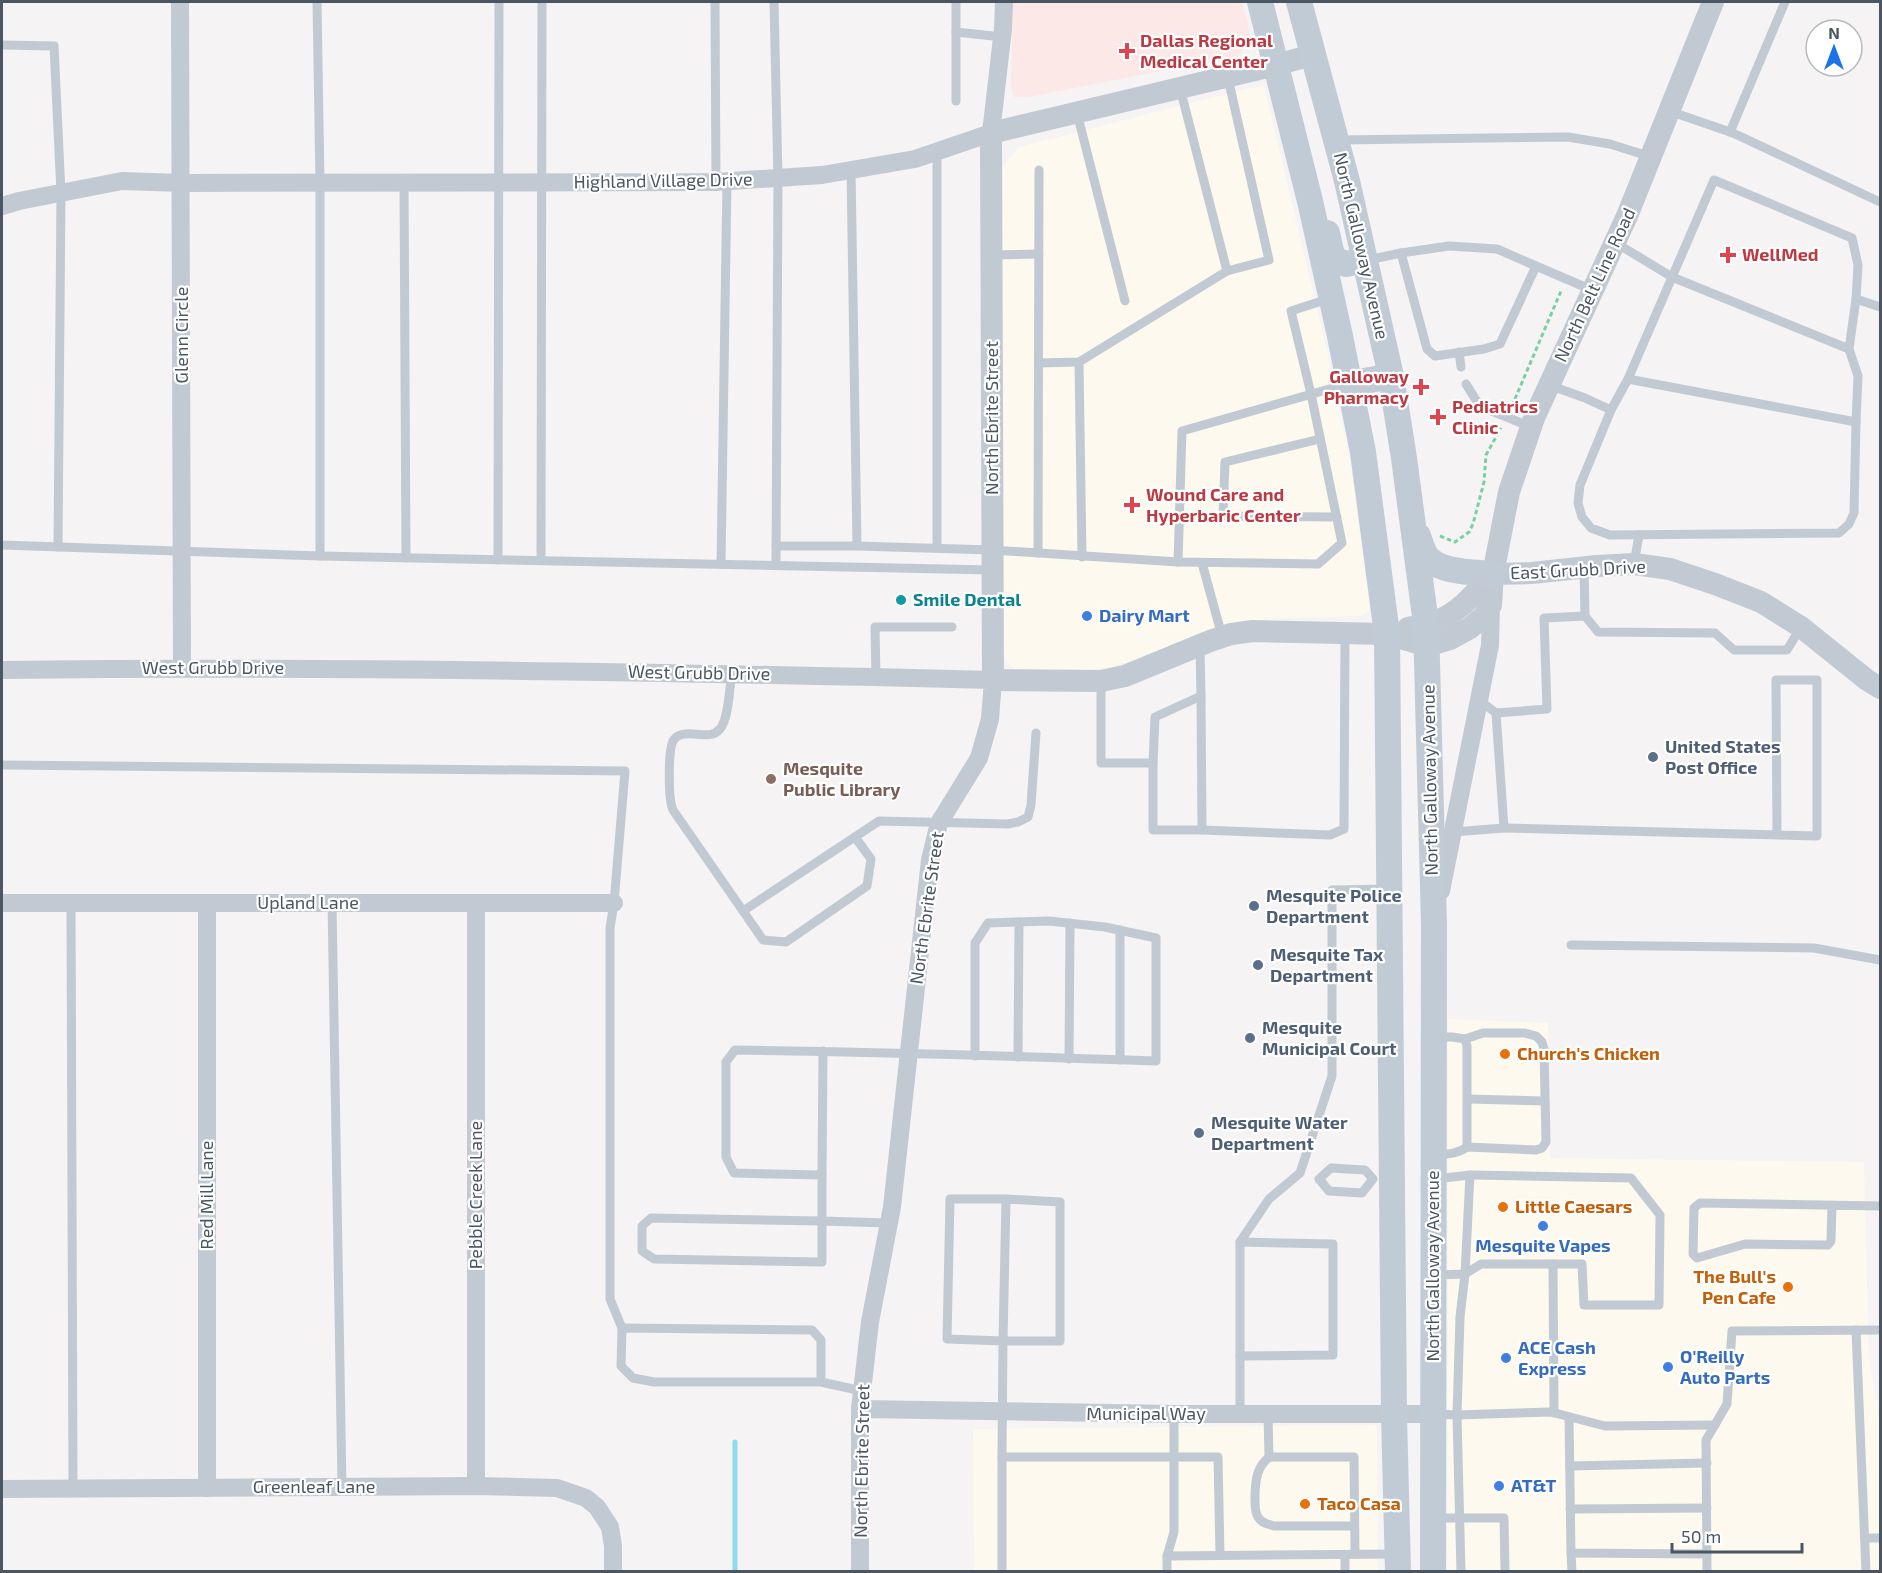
<svg xmlns="http://www.w3.org/2000/svg" width="1882" height="1573" font-family="'Exo 2',sans-serif">
<style>
.commercial{fill:#fdf9ef}
.medical{fill:#fce8e6}
.lines{fill:none;stroke-linecap:round;stroke-linejoin:round}
.stream{stroke:#90daee;stroke-width:5}
.path{stroke:#7ad0a6;stroke-width:3;stroke-dasharray:4.5 3;stroke-linecap:butt}
.service{stroke:#c1cad2;stroke-width:9}
.minor{stroke:#c1cad2;stroke-width:18}
.tertiary{stroke:#c1cad2;stroke-width:22}
.secondary{stroke:#c1cbd6;stroke-width:26}
.health-dot{fill:#e0444e;stroke:#fff;stroke-width:2}
.culture-dot{fill:#0f9aa8;stroke:#fff;stroke-width:2}
.shop-dot{fill:#3f7fe0;stroke:#fff;stroke-width:2}
.service-dot{fill:#5c6f8a;stroke:#fff;stroke-width:2}
.education-dot{fill:#8d6e63;stroke:#fff;stroke-width:2}
.food-dot{fill:#e8710a;stroke:#fff;stroke-width:2}
.labels{text-anchor:middle;stroke-width:4.5;stroke-linejoin:round;paint-order:stroke}
.health-label{font-size:18px;font-weight:bold;fill:#be3a42;stroke:#fff;text-anchor:start}
.street-label{font-size:18px;fill:#4a5661;stroke:#fff}
.culture-label{font-size:18px;font-weight:bold;fill:#0d838f;stroke:#fff;text-anchor:start}
.shop-label{font-size:18px;font-weight:bold;fill:#366cbe;stroke:#fff;text-anchor:start}
.service-label{font-size:18px;font-weight:bold;fill:#4e5e75;stroke:#fff;text-anchor:start}
.education-label{font-size:18px;font-weight:bold;fill:#785e54;stroke:#fff;text-anchor:start}
.food-label{font-size:18px;font-weight:bold;fill:#c56008;stroke:#fff;text-anchor:start}
</style>
<rect width="100%" height="100%" fill="#f5f3f3"/>
<g class="commercial">
<polygon points="1264,86 1327,350 1350,460 1370,610 1361,616 1264,619 1181,642 1135,660 1110,667 1090,670 1016,670 1007,663 1002,649 1000,169 1019,147 1249,88"/>
<polygon points="1448,1019 1548,1023 1550,1158 1864,1162 1869,1360 1879,1413 1880,1571 1447,1572"/>
<polygon points="1377,1425 1378,1571 974,1571 973,1429"/>
</g>
<polygon class="medical" points="1013,2 1242,2 1250,31 1248,46 1237,56 1028,97 1014,97 1011,84"/>
<g class="lines">
<polyline class="stream" points="735,1442 735,1572"/>
<g class="path">
<polyline points="1512,406 1561,291"/>
<polyline points="1440,536 1455,542 1469,532 1473,524 1484,482 1486,455 1501,428"/>
</g>
<g class="service">
<polyline points="317,2 320,183 320,556"/>
<polyline points="715,2 716,182"/>
<polyline points="774,2 778,178 776,565"/>
<polyline points="956,2 956,101"/>
<polyline points="956,32 1002,37"/>
<polyline points="2,45 54,46 61,193 58,547"/>
<polyline points="1180,88 1227,271"/>
<polyline points="1669,111 1733,133 1880,202"/>
<polyline points="1077,113 1125,301"/>
<polyline points="1730,132 1785,2"/>
<polyline points="1338,140 1568,137 1610,144 1651,157"/>
<polyline points="937,151 937,548"/>
<polyline points="404,183 406,558"/>
<polyline points="1616,243 1672,277 1849,349 1856,299 1880,307"/>
<polyline points="1401,253 1449,246 1497,249 1536,266"/>
<polyline points="992,255 1039,254"/>
<polyline points="1368,260 1401,253 1427,349 1435,356 1484,349 1500,344 1536,266 1592,290"/>
<polyline points="1331,298 1291,311 1311,394 1342,543 1318,564 1178,562 1182,431 1347,384"/>
<polyline points="1849,349 1858,376 1856,422"/>
<polyline points="1459,352 1461,367"/>
<polyline points="1079,362 1082,557"/>
<polyline points="1039,363 1079,362 1227,271 1269,260 1228,78"/>
<polyline points="1628,379 1714,180 1852,238 1858,265 1856,299"/>
<polyline points="1466,384 1476,400 1484,408 1531,427"/>
<polyline points="1549,385 1585,398 1611,410 1580,485 1578,503 1582,517 1591,528 1610,535 1839,533 1849,524 1854,513 1856,422 1628,379 1611,410"/>
<polyline points="1320,439 1225,462 1223,516 1337,517"/>
<polyline points="2,545 320,556 992,570"/>
<polyline points="776,546 857,546 851,170"/>
<polyline points="857,546 992,550 1178,562"/>
<polyline points="1038,553 1039,170"/>
<polyline points="498,560 499,2"/>
<polyline points="541,560 542,2"/>
<polyline points="1202,563 1222,636"/>
<polyline points="721,564 727,181"/>
<polyline points="1634,564 1639,535"/>
<polyline points="1584,568 1585,616 1598,632 1715,633 1734,650 1787,650 1801,627"/>
<path d="M732,674C729,688 729,719 720,729C710,741 693,730 680,735C677,736 675,738 673,741C668,751 668,799 673,810L743,911L879,821L1008,824L1018,822L1028,817L1031,805L1036,733"/>
<polyline points="876,678 875,627 952,627"/>
<polyline points="1101,681 1101,763 1153,763 1155,717 1201,696 1200,645"/>
<polyline points="1496,713 1547,709 1544,618 1585,616"/>
<polyline points="1153,763 1153,830 1202,830 1201,696"/>
<polyline points="2,765 625,771 614,903 610,928 610,1299 622,1328"/>
<polyline points="1504,828 1817,836 1817,680 1776,680 1777,835"/>
<polyline points="1202,830 1330,835 1344,829 1345,633"/>
<polyline points="1453,832 1504,828 1496,713 1479,700"/>
<polyline points="71,903 73,1489"/>
<polyline points="332,903 342,1487"/>
<polyline points="743,911 763,940 786,942 867,886 871,859 855,837"/>
<polyline points="1571,945 1814,948 1880,960"/>
<polyline points="1465,1039 1467,1046 1467,1147"/>
<path d="M823,1051L822,1175L734,1173L726,1157V1062L735,1050C875,1052 1016,1056 1156,1061V938L1105,927L1049,921L988,923L975,943V1056"/>
<polyline points="1018,1057 1019,922"/>
<polyline points="1069,1059 1070,923"/>
<polyline points="1120,1060 1120,930"/>
<polyline points="1468,1099 1545,1101"/>
<path d="M1436,1155C1447,1154 1458,1154 1467,1147L1536,1150L1542,1148L1546,1142L1544,1049L1542,1042L1536,1036L1525,1033H1483L1465,1039L1452,1037H1437"/>
<polygon points="1331,1168 1365,1170 1373,1179 1362,1193 1329,1191 1319,1179"/>
<polyline points="822,1175 822,1221 888,1223"/>
<polyline points="1435,1179 1470,1175 1465,1274 1460,1317 1457,1415 1461,1572"/>
<polyline points="1006,1199 1003,1341 1060,1341 1060,1202 1006,1199 950,1199 947,1339 1003,1341 1002,1457 1218,1457 1220,1555"/>
<polyline points="1832,1205 1831,1241 1828,1245 1745,1244 1697,1258 1693,1254 1694,1208 1700,1203 1880,1206"/>
<polygon points="651,1218 822,1221 822,1262 654,1259 642,1251 642,1226"/>
<polyline points="1553,1264 1554,1413"/>
<polyline points="1434,1275 1465,1274 1481,1264 1582,1264 1584,1305 1659,1305 1660,1215 1631,1178 1470,1175"/>
<polyline points="1856,1330 1866,1572"/>
<polyline points="1240,1356 1333,1355 1333,1244 1240,1242"/>
<polyline points="821,1382 821,1340 812,1330 622,1328 621,1366 633,1378 654,1382 821,1382 862,1391"/>
<polyline points="1240,1414 1240,1242 1269,1199 1300,1173 1332,1076 1332,890 1387,889"/>
<polyline points="1268,1414 1269,1457 1354,1457 1355,1554"/>
<polyline points="1435,1414 1457,1415 1551,1412 1605,1426 1715,1425"/>
<polyline points="1569,1417 1571,1553 1707,1554"/>
<polyline points="1002,1457 1002,1572"/>
<path d="M1269,1457C1264,1462 1260,1466 1258,1473C1255,1481 1253,1510 1258,1517C1261,1523 1268,1524 1274,1526H1354"/>
<polyline points="1570,1466 1707,1463"/>
<polyline points="1570,1509 1707,1508"/>
<polyline points="1435,1518 1504,1518 1505,1572"/>
<polyline points="1865,1538 1880,1538"/>
<polyline points="1571,1553 1572,1572"/>
<polyline points="1167,1556 1396,1554"/>
<polyline points="1167,1572 1167,1556 1174,1532 1174,1414"/>
<polyline points="1345,1572 1345,1555"/>
<polyline points="1707,1572 1706,1440 1727,1404 1732,1331 1880,1330"/>
</g>
<g class="minor">
<polyline points="180,2 182,668"/>
<polyline points="2,206 19,201 122,181 182,183 716,182 822,175 915,159 991,133 1003,29 1004,2"/>
<path d="M2,670C332,666 662,672 993,680L990,719L979,758L939,823L930,860L892,1207L870,1322L860,1409V1572"/>
<polyline points="1441,891 1490,645 1491,605"/>
<polyline points="2,903 614,903"/>
<polyline points="207,903 207,1488"/>
<polyline points="476,903 476,1486"/>
<polyline points="860,1409 1174,1414 1432,1414"/>
<polyline points="2,1489 476,1486 557,1488 586,1498 597,1507 610,1527 613,1546 613,1572"/>
</g>
<g class="tertiary">
<polyline points="1312,55 1276,65 991,133 993,680 1101,681 1125,676 1210,641 1231,634 1253,631 1387,634 1427,646 1450,639 1470,628 1483,617 1491,605 1493,574 1509,492 1534,418 1627,216 1713,2"/>
<polyline points="1493,574 1532,573 1597,566 1634,564 1670,569 1715,584 1761,602 1801,627 1867,680 1880,688"/>
<path d="M1408,628C1419,626 1431,624 1441,619C1462,610 1477,590 1493,574"/>
</g>
<g class="secondary">
<polyline points="1260,2 1310,201 1340,336 1363,452 1387,634 1394,1414 1398,1572"/>
<polyline points="1299,2 1347,181 1391,376 1404,458 1426,624 1434,925 1433,1572"/>
<polyline points="1327,233 1331,251 1335,260 1346,264 1365,260"/>
<polyline points="1349,384 1391,376"/>
<path d="M1418,536C1420,542 1422,548 1425,554C1436,573 1474,572 1493,574"/>
</g>
</g>
<g class="health-dot">
<path d="M1124 42h6v6h6v6h-6v6h-6v-6h-6v-6h6z"/>
<path d="M1725 246h6v6h6v6h-6v6h-6v-6h-6v-6h6z"/>
<path d="M1418 378h6v6h6v6h-6v6h-6v-6h-6v-6h6z"/>
<path d="M1435 408h6v6h6v6h-6v6h-6v-6h-6v-6h6z"/>
<path d="M1129 496h6v6h6v6h-6v6h-6v-6h-6v-6h6z"/>
</g>
<circle class="culture-dot" cx="901" cy="600" r="6"/>
<g class="shop-dot">
<circle cx="1087" cy="616" r="6"/>
<circle cx="1543" cy="1226" r="6"/>
<circle cx="1506" cy="1358" r="6"/>
<circle cx="1668" cy="1367" r="6"/>
<circle cx="1499" cy="1486" r="6"/>
</g>
<g class="service-dot">
<circle cx="1653" cy="757" r="6"/>
<circle cx="1254" cy="906" r="6"/>
<circle cx="1258" cy="965" r="6"/>
<circle cx="1250" cy="1038" r="6"/>
<circle cx="1199" cy="1133" r="6"/>
</g>
<circle class="education-dot" cx="771" cy="779" r="6"/>
<g class="food-dot">
<circle cx="1505" cy="1054" r="6"/>
<circle cx="1503" cy="1207" r="6"/>
<circle cx="1788" cy="1287" r="6"/>
<circle cx="1305" cy="1504" r="6"/>
</g>
<g class="labels">
<g class="health-label">
<text x="1140" y="47">Dallas Regional<tspan x="1140" dy="21">Medical Center</tspan></text>
<text x="1742" y="261">WellMed</text>
<text x="1409" y="383" text-anchor="end">Galloway<tspan x="1409" dy="21">Pharmacy</tspan></text>
<text x="1452" y="413">Pediatrics<tspan x="1452" dy="21">Clinic</tspan></text>
<text x="1146" y="501">Wound Care and<tspan x="1146" dy="21">Hyperbaric Center</tspan></text>
</g>
<g class="street-label">
<text transform="translate(663 181) rotate(-1)" y="6">Highland Village Drive</text>
<text transform="translate(1361 246) rotate(77)" y="6">North Galloway Avenue</text>
<text transform="translate(1595 285) rotate(-65)" y="6">North Belt Line Road</text>
<text transform="translate(182 335) rotate(-90)" y="6">Glenn Circle</text>
<text transform="translate(992 418) rotate(-90)" y="6">North Ebrite Street</text>
<text transform="translate(1578 570) rotate(-3)" y="6">East Grubb Drive</text>
<text x="213" y="674">West Grubb Drive</text>
<text transform="translate(699 673) rotate(1)" y="6">West Grubb Drive</text>
<text transform="translate(1430 780) rotate(-91)" y="6">North Galloway Avenue</text>
<text x="308" y="909">Upland Lane</text>
<text transform="translate(927 908) rotate(-82)" y="6">North Ebrite Street</text>
<text transform="translate(207 1195) rotate(-90)" y="6">Red Mill Lane</text>
<text transform="translate(476 1195) rotate(-90)" y="6">Pebble Creek Lane</text>
<text transform="translate(1433 1266) rotate(-90)" y="6">North Galloway Avenue</text>
<text x="1146" y="1420">Municipal Way</text>
<text transform="translate(862 1461) rotate(-89)" y="6">North Ebrite Street</text>
<text x="314" y="1493">Greenleaf Lane</text>
</g>
<g class="culture-label">
<text x="913" y="606">Smile Dental</text>
</g>
<g class="shop-label">
<text x="1099" y="622">Dairy Mart</text>
<text x="1543" y="1252" text-anchor="middle">Mesquite Vapes</text>
<text x="1518" y="1354">ACE Cash<tspan x="1518" dy="21">Express</tspan></text>
<text x="1680" y="1363">O'Reilly<tspan x="1680" dy="21">Auto Parts</tspan></text>
<text x="1511" y="1492">AT&amp;T</text>
</g>
<g class="service-label">
<text x="1665" y="753">United States<tspan x="1665" dy="21">Post Office</tspan></text>
<text x="1266" y="902">Mesquite Police<tspan x="1266" dy="21">Department</tspan></text>
<text x="1270" y="961">Mesquite Tax<tspan x="1270" dy="21">Department</tspan></text>
<text x="1262" y="1034">Mesquite<tspan x="1262" dy="21">Municipal Court</tspan></text>
<text x="1211" y="1129">Mesquite Water<tspan x="1211" dy="21">Department</tspan></text>
</g>
<g class="education-label">
<text x="783" y="775">Mesquite<tspan x="783" dy="21">Public Library</tspan></text>
</g>
<g class="food-label">
<text x="1517" y="1060">Church's Chicken</text>
<text x="1515" y="1213">Little Caesars</text>
<text x="1776" y="1283" text-anchor="end">The Bull's<tspan x="1776" dy="21">Pen Cafe</tspan></text>
<text x="1317" y="1510">Taco Casa</text>
</g>
</g>
<rect width="1882" height="1573" fill="none" stroke="#4a5661" stroke-width="6"/>
<g transform="translate(1834 48)"><circle r="28" fill="#ffffff" stroke="#b7bbc0" stroke-width="1.5"/>
<path d="M0-4.5L10 22L0 15L-10 22Z" fill="#1a73e8"/>
<text y="-9" font-size="16" font-weight="bold" text-anchor="middle" fill="#4a5661">N</text>
</g>
<path d="M1672 1543v9h130v-9" fill="none" stroke="#4a5661" stroke-width="3"/>
<text x="1681" y="1543" font-size="18" fill="#4a5661" stroke="#ffffff" stroke-width="4.5" paint-order="stroke">50 m</text>
</svg>
